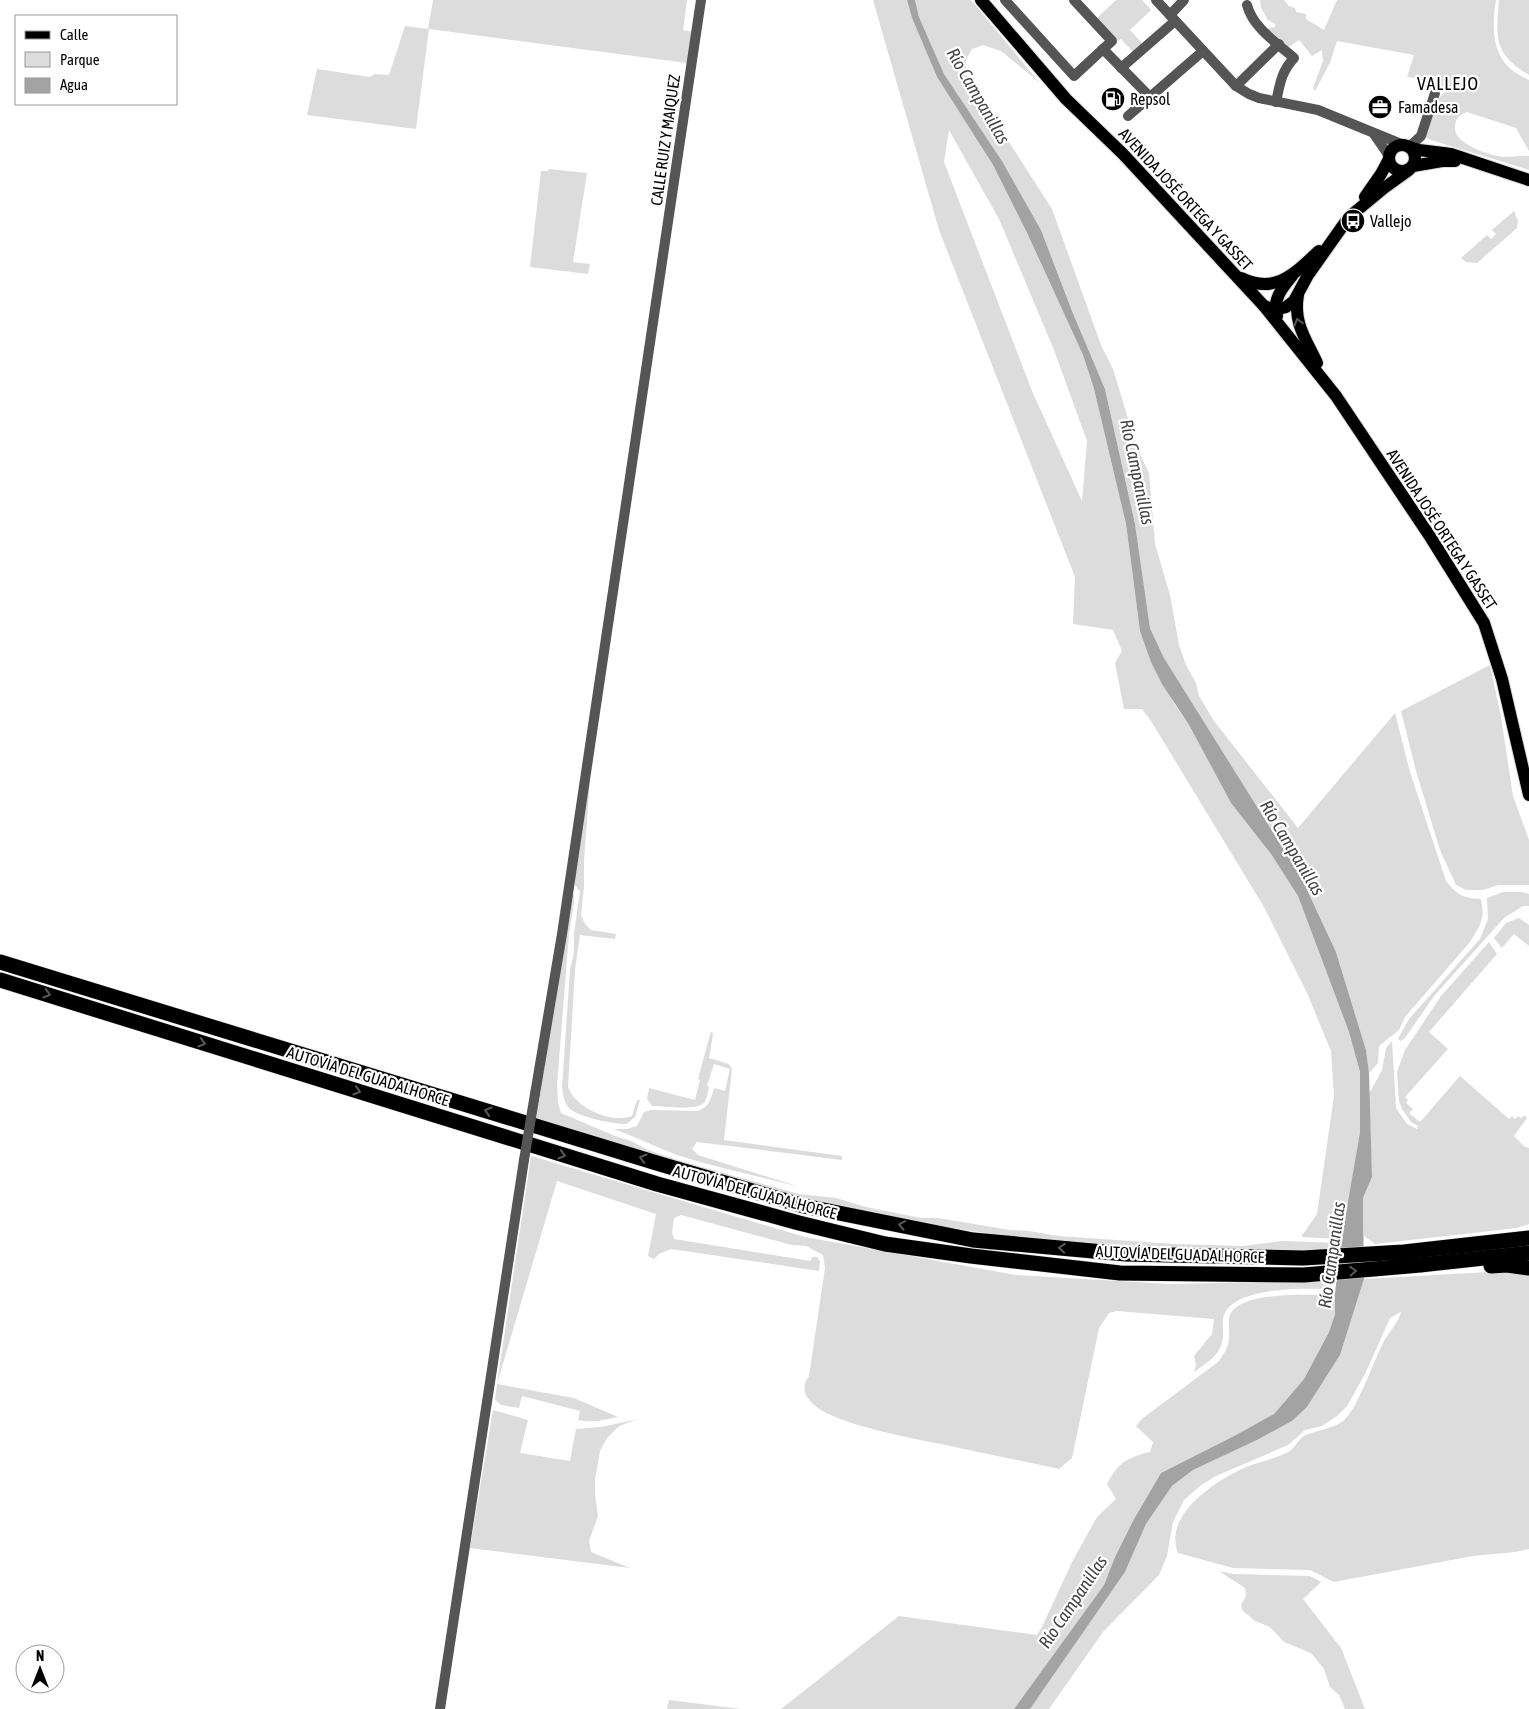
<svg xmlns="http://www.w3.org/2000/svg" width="1529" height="1709" font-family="'Asap Condensed',sans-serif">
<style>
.green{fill:#dcdcdc;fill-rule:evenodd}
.water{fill:#a3a3a3}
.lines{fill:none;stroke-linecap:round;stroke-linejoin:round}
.major-casing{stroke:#dbdbdb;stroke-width:14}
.highway-casing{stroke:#dbdbdb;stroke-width:16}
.minor{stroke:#555;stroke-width:10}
.major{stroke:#000;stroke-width:12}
.highway{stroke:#000;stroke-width:15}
.minor-bridge{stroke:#555;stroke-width:10}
.oneway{stroke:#595959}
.labels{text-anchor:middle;stroke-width:4.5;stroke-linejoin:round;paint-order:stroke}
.poi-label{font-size:16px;fill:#000;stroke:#fff;text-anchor:start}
.street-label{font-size:16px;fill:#000;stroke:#fff}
.neighbourhood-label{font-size:18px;letter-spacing:1px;fill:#000;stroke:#fff}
.water-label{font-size:18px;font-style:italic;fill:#444;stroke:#fff}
</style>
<rect width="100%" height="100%" fill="#fff"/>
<g class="green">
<polygon points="433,0 687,0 683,30 693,32 687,63 429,29 416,129 307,115 317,69 370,77 375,74 389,75 405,26 428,29"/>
<path d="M873,0H907L912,18L937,77L993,165L1028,235L1083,355L1094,389L1126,524L1140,631L1175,705L1189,725L1231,803L1271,854L1298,896L1349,1032L1360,1072V1132L1351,1190L1342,1236L1338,1239L1301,1237L1317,1214L1334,1096L1331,1051L1308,995L1264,907L1151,721L1142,709H1124L1115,663L1122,651L1113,630L1073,624L1075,577L939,230ZM949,130L999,219L1054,350L1087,441L1082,501L1032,391L944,162Z"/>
<path d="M915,0H971L1040,83L1001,51L983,45L972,49L966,60V75L1052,209L1101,345L1113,369L1137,448L1149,473L1155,544L1170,595L1179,645L1186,665L1196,683L1199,696L1214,721L1298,828L1395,713L1410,772L1446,881C1457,895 1463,898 1481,899L1483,913L1480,925L1470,942L1405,1017L1399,1030L1379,1046L1378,1063L1369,1073L1366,1050L1336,952L1301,877L1164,658L1150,628L1135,524L1105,389L1072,311L1041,230L1002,161L944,74L919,17Z"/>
<polygon points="1116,0 1142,0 1151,10 1130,30 1143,44 1134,53 1121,39 1118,41 1097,18"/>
<path d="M1260,0H1284L1289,6L1295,8L1296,12L1306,14V19L1324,30L1337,0H1496C1492,23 1491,54 1512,70C1517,74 1523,77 1529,80V151L1516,128L1467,112C1459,115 1456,118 1455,126C1452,144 1491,156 1505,157C1513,157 1521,155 1529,156V170L1431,140L1425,137L1439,98L1446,91L1442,87L1435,88L1438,77L1432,75L1430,80L1407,77L1414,55L1337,41L1330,63L1315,91L1313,88L1323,61L1322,50L1312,56L1299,40L1286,49L1266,29L1275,27V24L1266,19L1267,18L1261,8Z"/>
<path d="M1499,0H1529V75C1493,53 1496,38 1499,0Z"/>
<polygon points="549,169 587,173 573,262 590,264 588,274 530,267 541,171 548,171"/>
<polygon points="1514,211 1518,221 1517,228 1477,263 1466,262 1461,258 1487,235 1491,239 1496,234 1492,230"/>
<polygon points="1490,665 1501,717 1513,796 1529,840 1529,885 1498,885 1483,890 1466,890 1456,885 1440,850 1416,771 1401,711"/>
<path d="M590,781L584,861V887L581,915L585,924L591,930L616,934L615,939L580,935L575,970L568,1087C575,1108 612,1124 632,1116L637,1100H640L635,1117L626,1124C613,1124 579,1117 570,1109C564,1103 563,1095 562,1087L570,970L574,952V933L580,891L575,885L573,877Z"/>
<polygon points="572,892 574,895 574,901 569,934 557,1085 558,1103 561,1113 615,1136 631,1141 648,1150 681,1161 799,1194 836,1198 866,1207 921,1218 938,1218 1010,1230 1029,1231 1058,1236 1174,1244 1243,1246 1282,1241 1341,1243 1340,1248 1303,1250 1173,1249 1013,1237 939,1226 798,1198 536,1121"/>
<polygon points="1503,892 1522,892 1529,894 1529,906 1523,906 1504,918 1434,996 1405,1038 1401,1041 1398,1039 1409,1019 1480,939 1488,919 1487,898"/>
<polygon points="1519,918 1529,925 1529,946 1514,934 1502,948 1494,938 1506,923"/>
<polygon points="1489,942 1497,954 1429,1032 1448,1049 1405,1097 1408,1100 1406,1103 1413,1109 1409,1113 1420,1122 1460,1076 1509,1119 1512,1116 1515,1119 1518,1116 1521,1118 1524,1115 1527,1118 1514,1136 1525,1147 1529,1148 1529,1224 1517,1228 1375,1244 1364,1236 1363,1198 1372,1177 1369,1094 1382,1070 1386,1048 1392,1041 1396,1108 1407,1124 1417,1129 1418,1126 1411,1122 1402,1109 1399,1101 1397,1072 1405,1050 1441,996"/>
<path d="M711,1031L713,1034L709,1058L729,1064L732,1069L724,1140L842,1156V1160L697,1142L692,1149L698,1155L800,1187C759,1176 717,1168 677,1155C655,1147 635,1136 613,1129H627L637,1126L644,1112L651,1110L698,1111C709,1107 711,1099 714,1088L725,1091L730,1069L714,1064L707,1086L709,1087C708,1092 707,1099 704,1103C696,1111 664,1106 652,1106L647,1099L649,1088L695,1100L700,1080L698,1079Z"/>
<path d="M531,1156L805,1237L1016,1275L1169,1284L1331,1281L1328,1289C1303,1288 1234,1287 1224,1315C1222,1320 1223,1329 1223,1334C1223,1354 1208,1362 1194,1372L1196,1365L1194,1356L1212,1334L1214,1319L1117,1311L1109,1313L1099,1328L1072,1458L1059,1469C1023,1461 986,1454 950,1446C918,1439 833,1425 812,1403C803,1394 802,1386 809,1376L825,1268L823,1255L806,1246L792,1245L681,1215L674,1218L672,1232L674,1239L811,1261L812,1257H817L820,1261L819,1271L671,1249L659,1254L654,1259L648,1256L656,1214L557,1181L497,1384L574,1398L618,1417C604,1420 592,1423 578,1420L580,1411L522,1396L519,1408L501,1405L495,1400L497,1384Z"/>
<path d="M1507,1271L1529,1275V1549L1515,1552L1473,1556L1334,1582L1310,1570L1233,1568L1178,1553C1163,1515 1214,1482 1244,1468C1255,1463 1281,1457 1290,1451C1296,1446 1299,1438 1306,1435C1318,1430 1331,1429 1342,1422C1357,1411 1374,1360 1384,1341C1390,1331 1398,1323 1401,1312L1390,1318L1365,1374L1347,1406L1337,1416L1322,1426L1305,1430L1288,1445L1216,1476L1200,1486L1184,1500L1173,1522L1167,1556L1159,1575L1103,1632L1049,1709H1030L1125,1572L1146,1524L1172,1486L1193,1470L1257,1440L1292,1421L1307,1407L1340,1355L1364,1279Z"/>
<path d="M1335,1293V1314L1329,1332L1304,1379L1274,1414L1236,1435L1161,1473L1134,1519L1115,1557L1104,1585L1014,1709H781L899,1616L1037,1635L1042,1627L1072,1562L1097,1517L1116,1499L1107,1484C1119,1462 1126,1458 1150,1452L1153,1442L1136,1426L1143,1418L1218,1362C1228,1349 1230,1343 1229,1326C1229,1323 1228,1318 1230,1315C1241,1291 1306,1295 1329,1295Z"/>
<polygon points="493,1410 528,1420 520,1453 570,1461 576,1429 601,1427 638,1419 619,1426 607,1438 600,1451 595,1479 595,1494 598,1516 589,1541 591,1552 630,1568 470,1548"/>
<polygon points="1219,1571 1233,1574 1310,1576 1321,1582 1303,1599 1341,1648 1365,1709 1345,1709 1339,1695 1330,1687 1324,1669 1311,1653 1284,1642 1270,1627 1255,1621 1242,1610 1241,1605 1246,1596 1245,1588"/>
<polygon points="669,1700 741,1709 667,1709"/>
</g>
<polygon class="water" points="907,0 915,0 919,17 944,74 1002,161 1041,230 1072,311 1105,389 1135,524 1150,628 1164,658 1301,877 1336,952 1366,1050 1369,1073 1372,1177 1363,1198 1364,1279 1340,1355 1307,1407 1292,1421 1257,1440 1193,1470 1172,1486 1146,1524 1125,1572 1030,1709 1014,1709 1104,1585 1115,1557 1134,1519 1161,1473 1236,1435 1274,1414 1304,1379 1329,1332 1335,1314 1335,1293 1341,1243 1360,1132 1360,1072 1349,1032 1298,896 1271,854 1231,803 1189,725 1162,684 1151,662 1140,631 1126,524 1094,389 1083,355 1028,235 993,165 937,77 912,18"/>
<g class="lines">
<g class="major-casing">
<g id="major">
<polyline points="981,0 1066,99 1123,154 1264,306 1336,396 1431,538 1484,623 1502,679 1529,795"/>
<circle cx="1402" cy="158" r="13"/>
<polyline points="1409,147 1419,150 1451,154 1529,180"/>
<polyline points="1413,166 1442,161 1455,161"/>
<polyline points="1365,197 1381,174 1389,159"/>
<path d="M1241,278C1276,295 1295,273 1319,251"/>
<path d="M1298,295C1293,323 1306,339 1317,363"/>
<polyline points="1264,306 1275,310 1286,307 1294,301 1308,275 1349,217 1384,188 1409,170"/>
<path d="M1277,316C1272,300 1282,288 1292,276"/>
</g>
</g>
<g class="highway-casing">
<g id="highway">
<polyline points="0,962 660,1164 804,1206 973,1240 1126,1254 1303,1258 1404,1252 1529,1238"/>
<polyline points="0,980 657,1184 799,1223 885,1244 971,1256 1120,1273 1304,1275 1420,1265 1529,1253"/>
<polyline points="1491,1266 1507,1265 1529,1268"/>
</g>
</g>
<g class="minor">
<polyline points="1005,0 1074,76 1103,49"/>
<polyline points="1074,0 1112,41 1103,49 1150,97"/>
<polyline points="1156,0 1236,86 1249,94 1259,98 1318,110 1406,146"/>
<path d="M1247,5C1253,28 1277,43 1294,58C1281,72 1280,84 1276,102"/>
<polyline points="1170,15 1184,0"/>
<polyline points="1121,68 1175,21"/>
<polyline points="1236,86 1279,44"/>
<polyline points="1128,116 1203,51"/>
<polyline points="1374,134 1389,156"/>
<polyline points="1409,147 1421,136 1435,93"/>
<polyline points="535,1094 562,934 701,0"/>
<polyline points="440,1709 524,1160"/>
</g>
<use href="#major" class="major"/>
<use href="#highway" class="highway"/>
<polyline class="minor-bridge" points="524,1160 535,1094"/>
</g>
<defs><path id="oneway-chevron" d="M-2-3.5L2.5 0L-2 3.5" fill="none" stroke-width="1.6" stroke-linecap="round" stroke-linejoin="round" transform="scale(1.25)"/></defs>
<g class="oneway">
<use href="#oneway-chevron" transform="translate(1298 322) rotate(-106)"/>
<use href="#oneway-chevron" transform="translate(47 994) rotate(17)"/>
<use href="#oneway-chevron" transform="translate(202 1043) rotate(17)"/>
<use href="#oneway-chevron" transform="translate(357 1091) rotate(17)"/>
<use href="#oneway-chevron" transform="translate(488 1111) rotate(-163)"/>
<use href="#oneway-chevron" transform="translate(562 1155) rotate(17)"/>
<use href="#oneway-chevron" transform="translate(643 1158) rotate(-163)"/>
<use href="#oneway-chevron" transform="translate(902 1225) rotate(-169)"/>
<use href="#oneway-chevron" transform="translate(1062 1248) rotate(-175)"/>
<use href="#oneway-chevron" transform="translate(1353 1271) rotate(-4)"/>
</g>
<defs>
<g id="fuel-disc" transform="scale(1.25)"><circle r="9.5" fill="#000" stroke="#fff"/><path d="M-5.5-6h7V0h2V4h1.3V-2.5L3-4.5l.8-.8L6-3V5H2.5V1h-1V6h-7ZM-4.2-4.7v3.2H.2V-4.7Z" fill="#fff"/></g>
<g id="office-disc" transform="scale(1.25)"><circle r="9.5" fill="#000" stroke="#fff"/><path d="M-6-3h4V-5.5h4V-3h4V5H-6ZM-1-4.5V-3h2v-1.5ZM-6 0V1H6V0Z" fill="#fff"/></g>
<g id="bus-disc" transform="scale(1.25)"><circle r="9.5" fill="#000" stroke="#fff"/><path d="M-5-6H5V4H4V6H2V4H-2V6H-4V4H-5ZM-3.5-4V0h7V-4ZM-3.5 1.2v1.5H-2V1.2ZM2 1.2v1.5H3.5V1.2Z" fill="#fff"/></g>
</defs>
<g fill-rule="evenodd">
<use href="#fuel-disc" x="1113" y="99"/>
<use href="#office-disc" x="1380" y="107"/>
<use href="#bus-disc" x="1353" y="221"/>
</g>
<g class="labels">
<g class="poi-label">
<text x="1130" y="105">Repsol</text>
<text x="1398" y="113">Famadesa</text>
<text x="1370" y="227">Vallejo</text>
</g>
<g class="street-label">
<text transform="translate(665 140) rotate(-82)" y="6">CALLE RUIZ Y MAIQUEZ</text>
<text transform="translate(1186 199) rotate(47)" y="6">AVENIDA JOSÉ ORTEGA Y GASSET</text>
<text transform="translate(1442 529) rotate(57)" y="6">AVENIDA JOSÉ ORTEGA Y GASSET</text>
<text transform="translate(368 1076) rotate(17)" y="6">AUTOVÍA DEL GUADALHORCE</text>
<text transform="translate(755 1192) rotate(15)" y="6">AUTOVÍA DEL GUADALHORCE</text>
<text transform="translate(1180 1254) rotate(2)" y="6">AUTOVÍA DEL GUADALHORCE</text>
</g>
<g class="neighbourhood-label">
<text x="1448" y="90">VALLEJO</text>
</g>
<g class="water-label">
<text transform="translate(978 96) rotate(60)" y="6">Río Campanillas</text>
<text transform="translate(1137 472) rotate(78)" y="6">Río Campanillas</text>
<text transform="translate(1292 848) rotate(59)" y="6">Río Campanillas</text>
<text transform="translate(1332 1255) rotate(-82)" y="6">Río Campanillas</text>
<text transform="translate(1073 1602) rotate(-56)" y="6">Río Campanillas</text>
</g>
</g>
<rect x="15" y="15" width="162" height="90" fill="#ffffff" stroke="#999999"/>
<rect x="25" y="31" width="25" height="8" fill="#000000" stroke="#999999"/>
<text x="60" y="40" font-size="15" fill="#000000">Calle</text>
<rect x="25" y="52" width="25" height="15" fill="#dcdcdc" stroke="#999999"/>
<text x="60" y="65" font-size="15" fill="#000000">Parque</text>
<rect x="25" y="78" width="25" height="15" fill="#a3a3a3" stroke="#999999"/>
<text x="60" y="90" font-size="15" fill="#000000">Agua</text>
<g transform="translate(40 1669)"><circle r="24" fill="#ffffff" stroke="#999999"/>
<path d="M0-4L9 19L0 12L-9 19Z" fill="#000000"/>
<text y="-8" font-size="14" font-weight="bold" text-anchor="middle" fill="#000000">N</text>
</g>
</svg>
